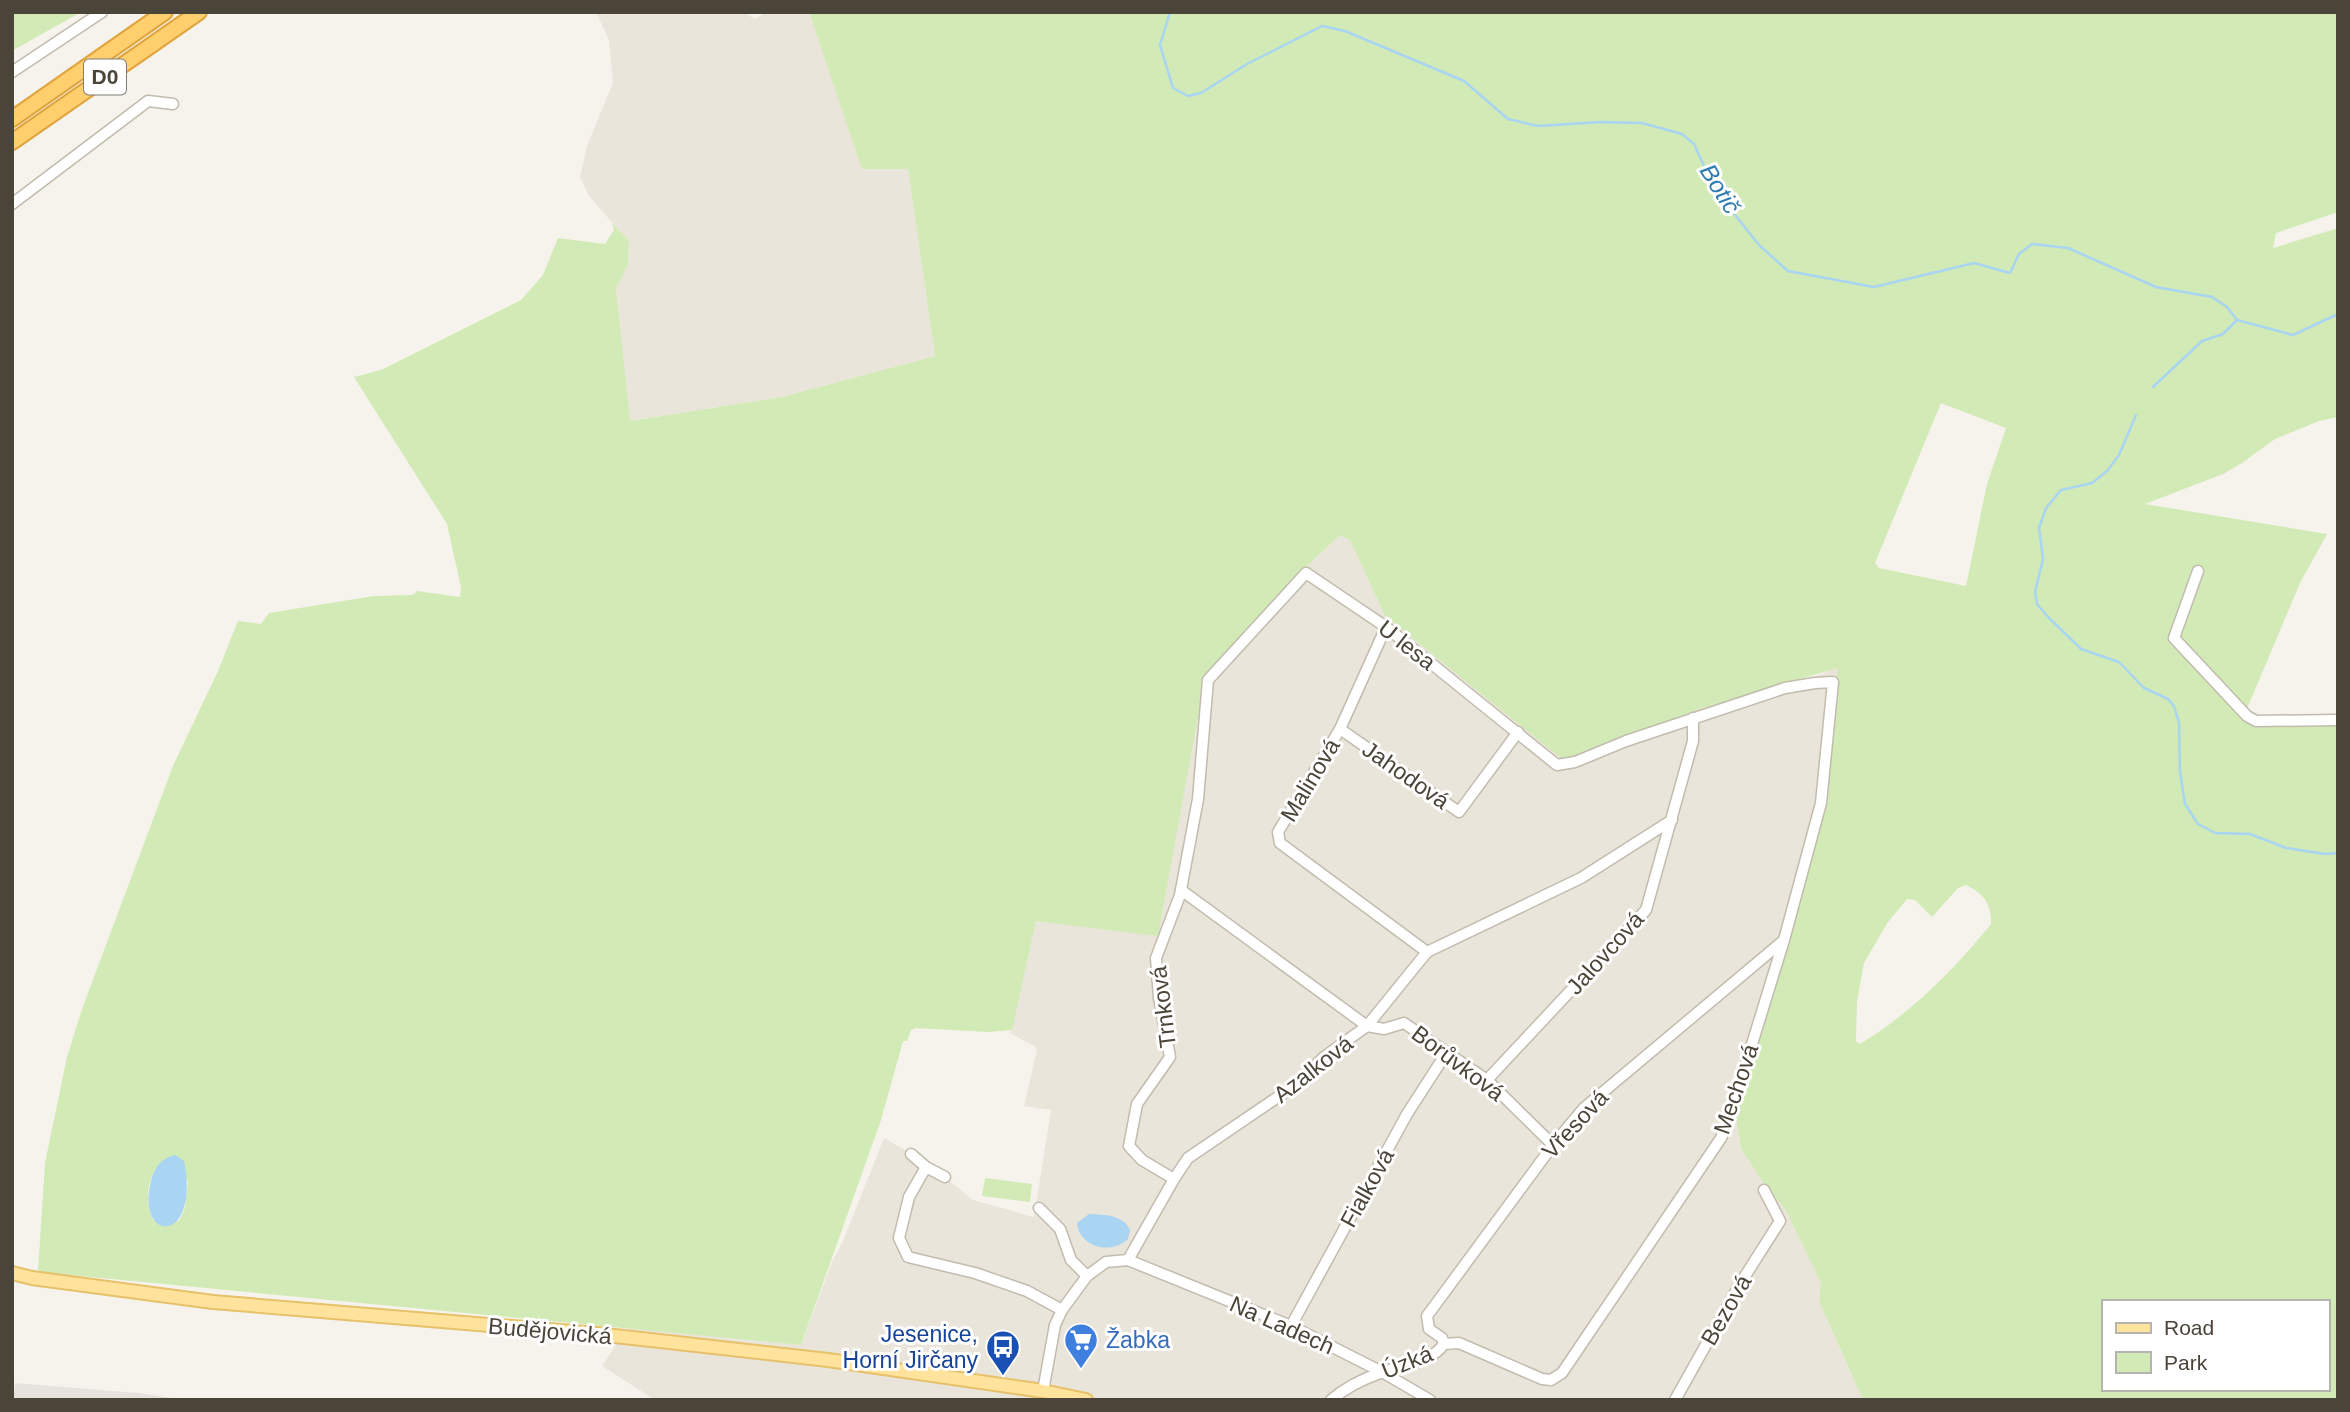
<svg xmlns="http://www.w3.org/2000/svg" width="2350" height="1412" font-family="Helvetica,sans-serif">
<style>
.residential{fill:#eae5da}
.industrial{fill:#e6e2dd}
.green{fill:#d2eab5;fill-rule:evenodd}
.water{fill:#a9d4f2}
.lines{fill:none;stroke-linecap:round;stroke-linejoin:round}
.stream{stroke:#a9d4f2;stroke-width:2.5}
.minor-casing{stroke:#c2bbae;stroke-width:13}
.major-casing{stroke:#e6c16a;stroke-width:16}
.highway-casing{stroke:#e0a43c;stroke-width:18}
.minor{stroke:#fff;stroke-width:10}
.major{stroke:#ffe39c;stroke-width:12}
.highway{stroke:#ffcf6e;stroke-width:14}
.labels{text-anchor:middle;stroke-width:6;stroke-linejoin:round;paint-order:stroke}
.shield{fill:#fff;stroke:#817c74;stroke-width:2}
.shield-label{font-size:21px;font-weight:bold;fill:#4b4439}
.street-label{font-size:23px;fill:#4b4439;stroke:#fff}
.transit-label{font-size:23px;fill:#164399;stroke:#fff;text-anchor:end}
.shop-label{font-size:23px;fill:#366cbe;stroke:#fff;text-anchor:start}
.water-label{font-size:24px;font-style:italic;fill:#2e7ab2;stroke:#fff}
</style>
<rect width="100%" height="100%" fill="#f6f3ec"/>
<g class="residential">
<polygon points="596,12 743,12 755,19 767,12 809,12 835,86 908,169 935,356 782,397 629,421 616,288 628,265 629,242 589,196 580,177 587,146 613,83 609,40"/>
<polygon points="1340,535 1350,540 1385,616 1590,751 1696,710 1819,675 1837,667 1837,689 1827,804 1771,1004 1736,1117 1741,1149 1765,1185 1785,1209 1821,1283 1819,1301 1863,1400 655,1400 602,1366 627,1328 801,1345 832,1262 843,1241 884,1138 928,1163 973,1200 1034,1217 1051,1110 1024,1106 1037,1050 1034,1046 1010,1033 1036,921 1205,677 1305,568"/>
</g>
<polygon class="industrial" points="15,1383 138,1393 186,1400 13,1400"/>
<g class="green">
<polygon points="12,12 81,12 12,51"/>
<path d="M809,12H2338V212L2276,233L2273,248L2338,228V417L2319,421L2275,439L2242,463L2223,474L2145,504L2327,534L2300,583L2246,711L2252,717L2253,725L2338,726V1400H1863L1819,1301L1821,1283L1785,1209L1765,1185L1741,1149L1736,1117L1771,1004L1827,804L1837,689V668L1696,710L1590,751L1562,759L1385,616L1350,540L1340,535L1305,568L1205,677L1158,936L1036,921L1012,1030L988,1032L916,1028L911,1030L907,1041H903L881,1120L801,1345L38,1272L45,1163L67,1057L82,1009L173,766L218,671L238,621L261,624L269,613L374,596L413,595L417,591L460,597L461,587L447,524L354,377L381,370L521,300L543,275L558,238L605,244L614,230L612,223L629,241L628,265L616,288L630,421L782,397L935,356L908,169H862ZM1941,403L2006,428L1987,484L1966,586L1879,568L1875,563ZM1966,885C1983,893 1992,904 1991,924C1954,970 1910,1014 1860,1044L1856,1041L1857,1001L1864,963L1888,922L1907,899L1915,900L1932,917L1958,888ZM156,1168L188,1181L185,1208L179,1221L153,1220C145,1204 147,1183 156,1168ZM2103,1302H2327V1389H2103Z"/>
<polygon points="985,1178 1032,1184 1030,1202 982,1196"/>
</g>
<g class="water">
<path d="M175,1155L184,1161C201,1245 135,1244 151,1181C154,1168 161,1158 175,1155Z"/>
<path d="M1089,1214C1104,1215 1123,1214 1130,1230L1128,1239C1111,1255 1080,1248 1077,1223Z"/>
</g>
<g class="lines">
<g class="stream">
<polyline points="1170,12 1160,45 1173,88 1188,96 1201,93 1247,64 1322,26 1345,31 1464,81 1508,119 1538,126 1600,122 1642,123 1682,134 1694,144 1715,190 1759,245 1788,271 1874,287 1974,263 2010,273 2019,254 2032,244 2068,248 2156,287 2212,297 2227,307 2237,320 2293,335 2338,314"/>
<polyline points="2153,387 2202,341 2223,334 2237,320"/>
<polyline points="2136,415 2119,455 2107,471 2092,483 2061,490 2046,508 2039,528 2043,559 2035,592 2037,604 2048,617 2081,649 2119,662 2144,688 2168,699 2174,706 2179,723 2180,772 2185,804 2198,824 2215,833 2250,834 2286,848 2325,854 2338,853"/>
</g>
<g class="minor-casing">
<g id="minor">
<polyline points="12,72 102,12"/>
<polyline points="12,204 148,101 173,104"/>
<polyline points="2198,571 2174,638 2247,716 2256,721 2338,720"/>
<polyline points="1386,627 1340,729 1278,832 1280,843 1427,952"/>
<polyline points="1340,729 1459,812 1518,732"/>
<polyline points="1181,890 1367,1026 1384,1029 1404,1023 1487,1080 1553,1145"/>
<polyline points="1487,1080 1646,910 1693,741 1693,718"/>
<polyline points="911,1154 926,1167 945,1177"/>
<polyline points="926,1167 909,1197 899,1238 908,1257 975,1273 1027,1291 1062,1310"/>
<polyline points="1174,1179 1142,1160 1129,1146 1137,1104 1170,1057 1159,998 1156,958 1180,895 1198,799 1208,680 1306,573 1386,627 1557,765 1575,762 1626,741 1785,688 1815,683 1833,682 1821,803 1784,940 1729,1119 1721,1138 1562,1373 1551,1380 1542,1379 1459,1343 1444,1344"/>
<polyline points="1039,1208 1060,1229 1071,1260 1087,1276"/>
<polyline points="1128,1260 1174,1179 1188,1158 1294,1086 1324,1057 1367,1026 1427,952 1581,878 1672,820"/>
<polyline points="1291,1326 1407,1114 1447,1052"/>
<polyline points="1444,1344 1442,1338 1429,1329 1427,1316 1553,1145 1584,1108 1783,941"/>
<polyline points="1043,1391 1055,1325 1062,1310 1087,1276 1106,1262 1128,1260 1291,1326 1382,1372 1430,1400"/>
<path d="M1331,1400C1345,1388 1363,1379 1380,1373C1401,1365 1430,1364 1444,1344"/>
<polyline points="1675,1400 1740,1284 1780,1221 1764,1190"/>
</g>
</g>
<g class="major-casing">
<polyline id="major" points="12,1273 32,1278 213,1302 597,1334 828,1360 1043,1391 1086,1400"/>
</g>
<g class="highway-casing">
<g id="highway">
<polyline points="12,119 165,12"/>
<polyline points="12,142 199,12"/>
</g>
</g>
<use href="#minor" class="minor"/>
<use href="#major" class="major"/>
<use href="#highway" class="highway"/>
</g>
<defs>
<g id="supermarket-pin" transform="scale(1.75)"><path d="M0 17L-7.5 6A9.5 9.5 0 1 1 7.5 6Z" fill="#3f7fe0" stroke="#fff"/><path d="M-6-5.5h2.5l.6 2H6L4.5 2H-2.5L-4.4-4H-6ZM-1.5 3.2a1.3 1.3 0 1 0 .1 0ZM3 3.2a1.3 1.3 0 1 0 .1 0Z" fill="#fff"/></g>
<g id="bus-pin" transform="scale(1.75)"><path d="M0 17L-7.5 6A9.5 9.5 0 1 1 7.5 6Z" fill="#1a4fb4" stroke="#fff"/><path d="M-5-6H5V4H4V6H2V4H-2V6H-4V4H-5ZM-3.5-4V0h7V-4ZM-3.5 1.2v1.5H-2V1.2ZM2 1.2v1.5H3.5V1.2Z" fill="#fff"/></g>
</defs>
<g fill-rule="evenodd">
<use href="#supermarket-pin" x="1081" y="1340"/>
<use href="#bus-pin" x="1003" y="1347"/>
</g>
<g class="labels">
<rect class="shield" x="84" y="59.5" width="42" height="35" rx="5"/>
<g class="shield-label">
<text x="105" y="84">D0</text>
</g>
<g class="street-label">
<text transform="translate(1407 645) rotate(38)" y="8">U lesa</text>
<text transform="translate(1406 775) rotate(35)" y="8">Jahodová</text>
<text transform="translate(1310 780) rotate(-59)" y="8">Malinová</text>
<text transform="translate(1605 953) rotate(-48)" y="8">Jalovcová</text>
<text transform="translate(1163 1007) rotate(-97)" y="8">Trnková</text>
<text transform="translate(1458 1063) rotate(37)" y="8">Borůvková</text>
<text transform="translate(1313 1069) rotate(-38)" y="8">Azalková</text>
<text transform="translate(1736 1089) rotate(-71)" y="8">Mechová</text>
<text transform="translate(1575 1124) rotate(-47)" y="8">Vřesová</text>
<text transform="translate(1367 1188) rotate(-61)" y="8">Fialková</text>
<text transform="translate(1726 1310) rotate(-60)" y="8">Bezová</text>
<text transform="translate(1282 1325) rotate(24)" y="8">Na Ladech</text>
<text transform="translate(550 1331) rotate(5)" y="8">Budějovická</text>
<text transform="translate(1407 1362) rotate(-22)" y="8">Úzká</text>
</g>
<g class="transit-label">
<text x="978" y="1342">Jesenice,<tspan x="978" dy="26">Horní Jirčany</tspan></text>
</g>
<g class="shop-label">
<text x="1106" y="1348">Žabka</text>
</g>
<g class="water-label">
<text transform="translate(1720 189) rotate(58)" y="8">Botič</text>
</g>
</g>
<rect width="2350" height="1412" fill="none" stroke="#4b4439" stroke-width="28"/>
<rect x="2102" y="1300" width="228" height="91" fill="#ffffff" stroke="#b7b4b0" stroke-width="2"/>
<rect x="2116" y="1323" width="35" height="10" fill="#ffe39c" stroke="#b7b4b0" stroke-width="2"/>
<text x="2164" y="1335" font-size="21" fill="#4b4439">Road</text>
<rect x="2116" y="1352" width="35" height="21" fill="#d2eab5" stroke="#b7b4b0" stroke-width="2"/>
<text x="2164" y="1370" font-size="21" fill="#4b4439">Park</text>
</svg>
